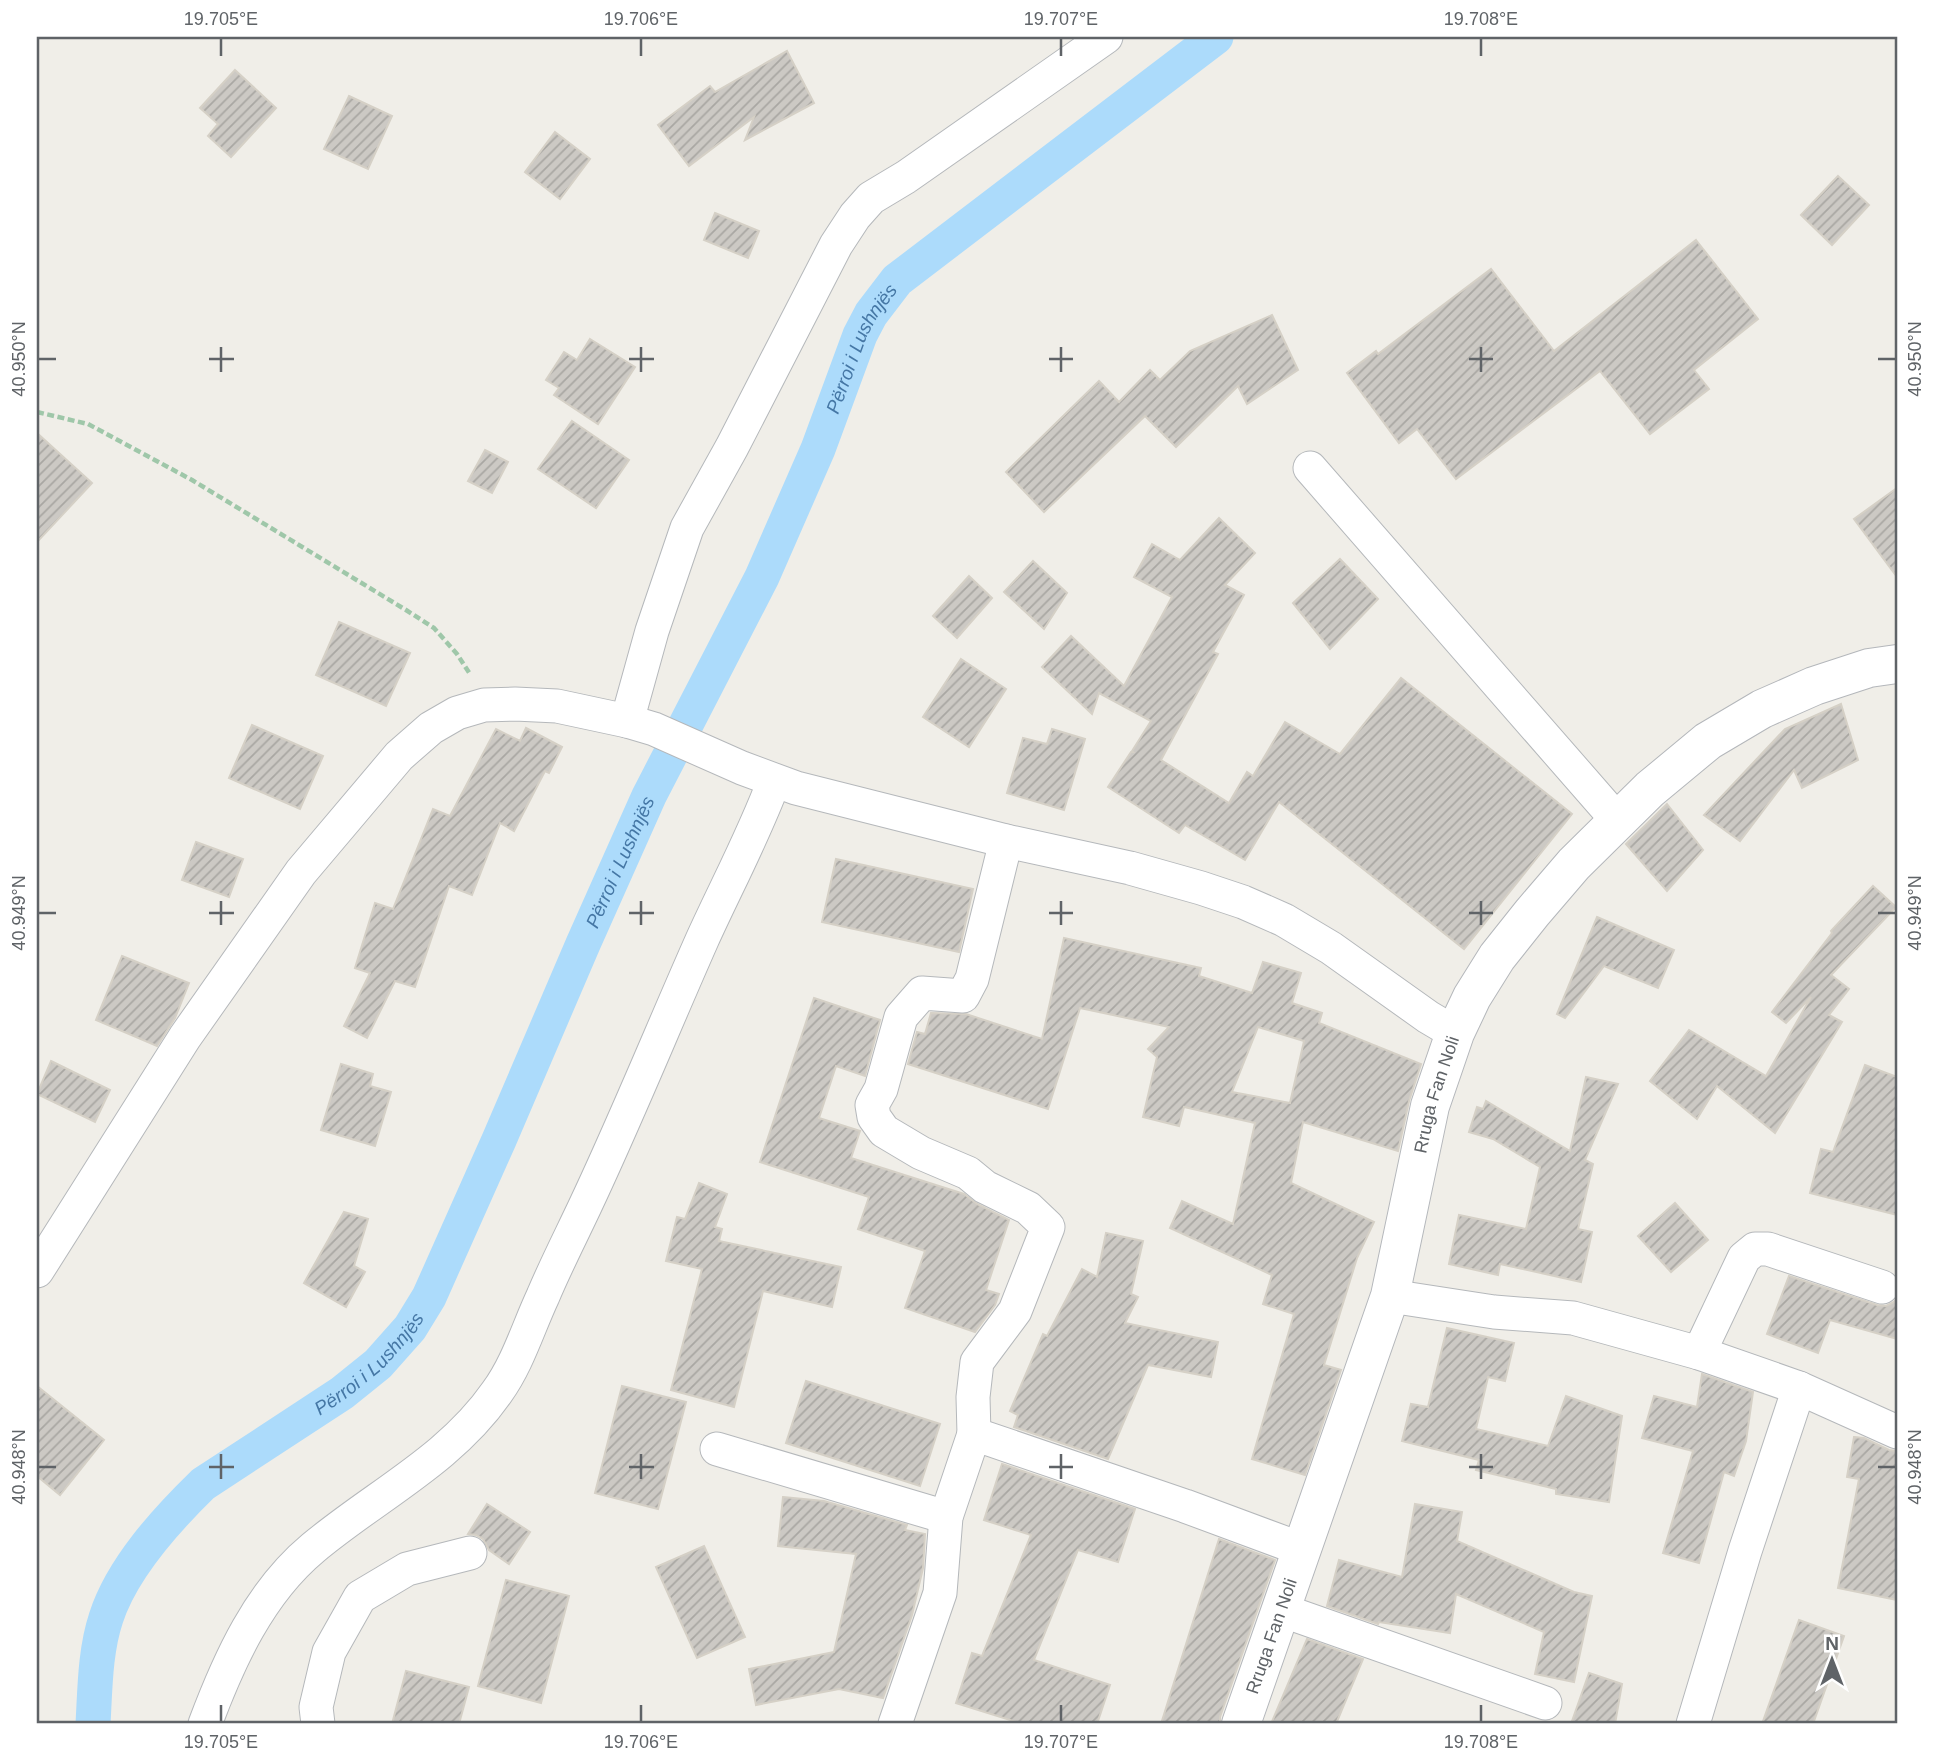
<svg xmlns="http://www.w3.org/2000/svg" width="1934" height="1761" font-family="Arial,sans-serif">
<style>
.lines{fill:none;stroke-linecap:round;stroke-linejoin:round}
.canal{stroke:#acdbfb;stroke-width:35}
.building{fill:url(#building-hatch);stroke:#d5d0c6;stroke-width:2;fill-rule:evenodd}
.street-casing{stroke:#b5b8bb;stroke-width:35}
.secondary-casing{stroke:#b4b7bb;stroke-width:40}
.path{stroke:#9fc7a9;stroke-width:4.5;stroke-dasharray:7 3.5;stroke-linecap:butt}
.street{stroke:#fff;stroke-width:33}
.secondary{stroke:#fff;stroke-width:38}
.ticks{fill:none;stroke:#5f6367;stroke-width:2.5}
.labels{text-anchor:middle;stroke-width:5;stroke-linejoin:round;paint-order:stroke}
.street-label{font-size:18px;fill:#5f6367;stroke:#fff}
.water-label{font-size:19px;font-style:italic;fill:#4577a5;stroke:#fff}
.neatline{fill:none;stroke:#5f6367;stroke-width:2.5}
.ticks-label{font-size:18px;text-anchor:middle;fill:#5f6367}
</style>
<defs>
<pattern id="building-hatch" width="6" height="6" patternUnits="userSpaceOnUse" patternTransform="scale(1.75)"><rect width="6" height="6" fill="#ccc9c4"/><path d="M-1 1l2-2M0 6l6-6M5 7l2-2" fill="none" stroke="#a9a7a3"/></pattern>
</defs>
<rect width="100%" height="100%" fill="#f0eee8"/>
<g class="lines">
<path class="canal" id="s1" d="M93,1724C95,1689 95,1651 106,1618C122,1568 166,1520 203,1484L342,1393L378,1364L410,1328L429,1297L499,1140L583,944L649,796L762,577L818,449L860,335L871,314L897,280L1216,37"/>
</g>
<g class="building">
<polygon points="787,51 814,103 745,140 754,117 689,166 658,125 710,86 715,92"/>
<polygon points="235,70 276,108 231,157 208,136 218,124 200,108"/>
<polygon points="349,96 392,116 368,169 324,149"/>
<polygon points="555,132 590,159 560,199 525,172"/>
<polygon points="1838,176 1869,205 1832,245 1801,215"/>
<polygon points="715,213 759,231 748,258 704,240"/>
<polygon points="1696,240 1758,319 1694,370 1709,389 1650,434 1600,371 1456,479 1417,429 1399,443 1347,373 1376,351 1378,354 1491,269 1554,351"/>
<polygon points="1272,315 1298,370 1247,404 1238,386 1176,447 1145,416 1044,512 1006,472 1099,381 1119,402 1150,370 1160,380 1190,351"/>
<polygon points="590,339 635,367 598,424 554,395 559,388 546,380 564,352 577,360"/>
<polygon points="572,421 629,460 596,508 538,469"/>
<polygon points="37,433 92,483 37,542"/>
<polygon points="485,450 508,462 492,493 468,481"/>
<polygon points="1897,488 1897,577 1854,519"/>
<polygon points="1219,518 1255,553 1225,585 1244,595 1213,652 1218,654 1161,760 1229,803 1247,772 1253,776 1285,722 1340,754 1401,678 1572,814 1464,949 1279,802 1245,860 1185,825 1179,833 1108,787 1131,752 1133,752 1132,751 1151,721 1099,693 1092,714 1042,667 1071,636 1124,686 1172,597 1134,577 1152,544 1180,560"/>
<polygon points="1340,559 1378,599 1330,649 1293,603"/>
<polygon points="1033,561 1067,593 1044,629 1004,592"/>
<polygon points="969,576 992,598 957,638 933,616"/>
<polygon points="339,622 410,653 386,706 316,675"/>
<polygon points="961,659 1006,689 969,747 923,717"/>
<polygon points="1841,704 1858,760 1802,788 1794,770 1740,841 1704,815 1785,729"/>
<polygon points="252,725 323,756 300,809 229,778"/>
<polygon points="526,728 562,747 549,773 545,771 514,831 500,823 472,895 449,886 415,987 395,981 367,1038 344,1026 370,973 355,968 375,903 393,909 433,809 450,816 496,729 520,741"/>
<polygon points="1052,729 1085,739 1064,810 1007,793 1023,738 1047,744"/>
<polygon points="1667,804 1703,850 1667,891 1626,844"/>
<polygon points="196,842 243,859 229,897 182,880"/>
<polygon points="836,859 973,889 959,952 822,922"/>
<polygon points="1873,886 1896,907 1831,975 1849,989 1829,1015 1842,1022 1775,1133 1717,1086 1697,1119 1650,1081 1689,1030 1766,1076 1811,997 1786,1023 1772,1012 1832,933 1831,931"/>
<polygon points="1597,917 1674,950 1658,988 1604,966 1565,1018 1557,1014"/>
<path d="M1064,938L1201,968L1199,976L1252,993L1263,962L1301,973L1292,1003L1322,1013L1319,1023L1421,1064L1409,1101L1398,1151L1303,1122L1291,1183L1374,1222L1357,1258L1324,1365L1341,1370L1305,1475L1252,1459L1294,1314L1263,1304L1272,1275L1170,1228L1182,1201L1233,1224L1255,1123L1184,1107L1179,1126L1143,1117L1157,1057L1148,1049L1169,1027L1080,1008L1048,1109L908,1064L917,1032L925,1034L931,1013L966,1014L1042,1039ZM1258,1027L1304,1041L1290,1103L1232,1092Z"/>
<polygon points="122,956 189,983 175,1018 157,1046 96,1020"/>
<polygon points="814,998 880,1020 865,1076 836,1066 819,1118 860,1131 851,1158 964,1194 977,1204 1009,1220 986,1290 999,1294 995,1305 975,1332 905,1308 925,1251 858,1229 869,1197 760,1162"/>
<polygon points="51,1061 110,1090 95,1122 37,1094"/>
<polygon points="341,1064 373,1074 370,1086 391,1092 375,1146 321,1130"/>
<polygon points="1865,1065 1897,1077 1897,1215 1810,1193 1821,1149 1833,1152"/>
<polygon points="1586,1077 1618,1084 1585,1160 1593,1164 1578,1229 1592,1232 1581,1282 1500,1264 1498,1275 1449,1264 1459,1215 1526,1229 1540,1167 1493,1139 1469,1132 1477,1107 1483,1109 1486,1101 1570,1151"/>
<polygon points="699,1183 727,1194 715,1227 722,1229 719,1241 841,1267 832,1307 763,1291 734,1407 671,1390 702,1269 666,1261 677,1217 685,1219"/>
<polygon points="1675,1203 1708,1240 1671,1272 1638,1236"/>
<polygon points="344,1212 368,1219 354,1266 365,1272 346,1307 304,1283"/>
<polygon points="1106,1233 1143,1241 1131,1294 1138,1297 1125,1323 1218,1342 1211,1377 1148,1365 1108,1459 1014,1427 1018,1415 1010,1411 1043,1334 1047,1336 1082,1269 1097,1277"/>
<polygon points="1789,1276 1877,1305 1886,1306 1894,1302 1897,1298 1897,1339 1830,1320 1818,1353 1767,1334"/>
<polygon points="1447,1328 1514,1343 1505,1381 1488,1377 1476,1429 1548,1446 1566,1396 1622,1416 1609,1502 1556,1494 1556,1489 1476,1470 1479,1460 1402,1441 1411,1404 1428,1407"/>
<polygon points="1702,1374 1753,1392 1746,1441 1734,1476 1724,1472 1699,1563 1663,1553 1693,1451 1642,1438 1654,1396 1697,1407"/>
<polygon points="806,1381 940,1424 920,1486 786,1443"/>
<polygon points="37,1386 104,1440 60,1495 37,1476"/>
<polygon points="622,1386 686,1402 658,1509 595,1493"/>
<polygon points="1854,1437 1864,1438 1889,1450 1897,1451 1897,1600 1838,1588 1859,1479 1847,1477"/>
<polygon points="1002,1464 1135,1509 1118,1562 1078,1550 1034,1660 1110,1685 1097,1724 1023,1724 956,1703 972,1653 982,1656 1031,1535 984,1520"/>
<polygon points="783,1497 824,1501 907,1525 905,1530 925,1534 923,1568 912,1615 883,1698 839,1689 756,1705 749,1669 834,1652 856,1554 778,1546"/>
<polygon points="487,1504 530,1532 509,1564 489,1550 483,1539 476,1535 468,1534"/>
<polygon points="1415,1504 1462,1512 1457,1541 1574,1592 1592,1596 1574,1682 1535,1674 1544,1632 1456,1594 1450,1633 1379,1622 1378,1624 1327,1606 1339,1560 1402,1577"/>
<polygon points="1219,1539 1275,1560 1220,1717 1220,1724 1161,1724"/>
<polygon points="704,1546 745,1637 697,1658 656,1567"/>
<polygon points="506,1580 569,1596 541,1703 478,1686"/>
<polygon points="1799,1620 1844,1636 1813,1724 1762,1724"/>
<polygon points="1307,1639 1363,1659 1336,1724 1271,1724"/>
<polygon points="406,1671 469,1687 459,1724 392,1724"/>
<polygon points="1589,1673 1622,1684 1615,1724 1571,1724"/>
</g>
<g class="lines">
<g class="street-casing">
<g id="street">
<polyline points="1310,468 1618,821"/>
<polyline points="627,721 652,631 687,528 732,447 836,245 855,216 871,198 906,177 1106,37"/>
<polyline points="37,1271 185,1037 301,872 399,756 431,728 457,713 484,705 515,704 557,706 627,721 654,729 742,768 796,788 1006,841 1130,868 1201,888 1243,902 1284,920 1331,948 1428,1017 1455,1033"/>
<polyline points="1390,1296 1494,1312 1573,1318 1699,1353 1799,1388 1897,1432"/>
<polyline points="1699,1353 1744,1258 1755,1249 1768,1249 1882,1287"/>
<polyline points="974,1434 973,1397 977,1362 1015,1311 1048,1227 1028,1208 985,1187 968,1173 921,1153 884,1131 874,1117 872,1105 881,1089 901,1017 922,993 963,996 972,979 1006,841"/>
<polyline points="717,1449 946,1517"/>
<polyline points="1281,1610 1545,1703"/>
<path d="M205,1724C229,1660 259,1593 313,1548C375,1496 450,1460 497,1392C518,1363 528,1328 543,1296C556,1265 572,1234 586,1204C627,1117 663,1028 702,940C726,887 754,835 774,781"/>
<polyline points="318,1724 316,1707 329,1652 360,1597 407,1569 470,1553"/>
<polyline points="895,1724 940,1593 946,1517 974,1434 1185,1506 1301,1549"/>
<polyline points="1693,1724 1745,1551 1799,1388"/>
</g>
</g>
<g class="secondary-casing">
<g id="secondary">
<path id="s2" d="M1241,1724L1390,1296L1430,1106L1455,1033L1472,997L1497,957L1532,913L1574,864L1650,789L1708,741L1762,709L1814,686L1869,668L1897,664"/>
</g>
</g>
<polyline class="path" points="37,412 88,424 192,480 406,610 434,628 457,654 470,674"/>
<use href="#street" class="street"/>
<use href="#secondary" class="secondary"/>
</g>
<path class="ticks" d="M221,38V56M641,38V56M1061,38V56M1481,38V56M221,347V372M641,347V372M1061,347V372M1481,347V372M38,359H56M209,359H234M629,359H654M1049,359H1073M1469,359H1493M1878,359H1896M221,901V925M641,901V925M1061,901V925M1481,901V925M38,913H56M209,913H234M629,913H654M1049,913H1073M1469,913H1493M1878,913H1896M221,1454V1479M641,1454V1479M1061,1454V1479M1481,1454V1479M38,1467H56M209,1467H234M629,1467H654M1049,1467H1073M1469,1467H1493M1878,1467H1896M221,1705V1722M641,1705V1722M1061,1705V1722M1481,1705V1722"/>
<g class="labels">
<g class="street-label">
<text dy="6" stroke="none"><textPath href="#s2" startOffset="660">Rruga Fan Noli</textPath></text>
<text dy="6" stroke="none"><textPath href="#s2" startOffset="93">Rruga Fan Noli</textPath></text>
</g>
<g class="water-label">
<text dy="7" stroke="none"><textPath href="#s1" startOffset="1614">Përroi i Lushnjës</textPath></text>
<text dy="7" stroke="none"><textPath href="#s1" startOffset="1046">Përroi i Lushnjës</textPath></text>
<text dy="7" stroke="none"><textPath href="#s1" startOffset="480">Përroi i Lushnjës</textPath></text>
</g>
</g>
<rect width="1934" height="1761" fill="none" stroke="#ffffff" stroke-width="77"/>
<g transform="translate(1832 1660)" stroke="#ffffff" stroke-width="5" paint-order="stroke">
<path d="M0-5L12 26L0 18L-12 26Z" fill="#5f6367"/>
<text y="-10" font-size="19" font-weight="bold" text-anchor="middle" fill="#5f6367">N</text>
</g>
<rect x="38" y="38" width="1858" height="1684" class="neatline"/>
<g class="ticks-label">
<text x="221" y="25">19.705°E</text>
<text x="641" y="25">19.706°E</text>
<text x="1061" y="25">19.707°E</text>
<text x="1481" y="25">19.708°E</text>
<text transform="translate(19 359) rotate(-90)" y="6">40.950°N</text>
<text transform="translate(1915 359) rotate(-90)" y="6">40.950°N</text>
<text transform="translate(19 913) rotate(-90)" y="6">40.949°N</text>
<text transform="translate(1915 913) rotate(-90)" y="6">40.949°N</text>
<text transform="translate(19 1467) rotate(-90)" y="6">40.948°N</text>
<text transform="translate(1915 1467) rotate(-90)" y="6">40.948°N</text>
<text x="221" y="1748">19.705°E</text>
<text x="641" y="1748">19.706°E</text>
<text x="1061" y="1748">19.707°E</text>
<text x="1481" y="1748">19.708°E</text>
</g>
</svg>
